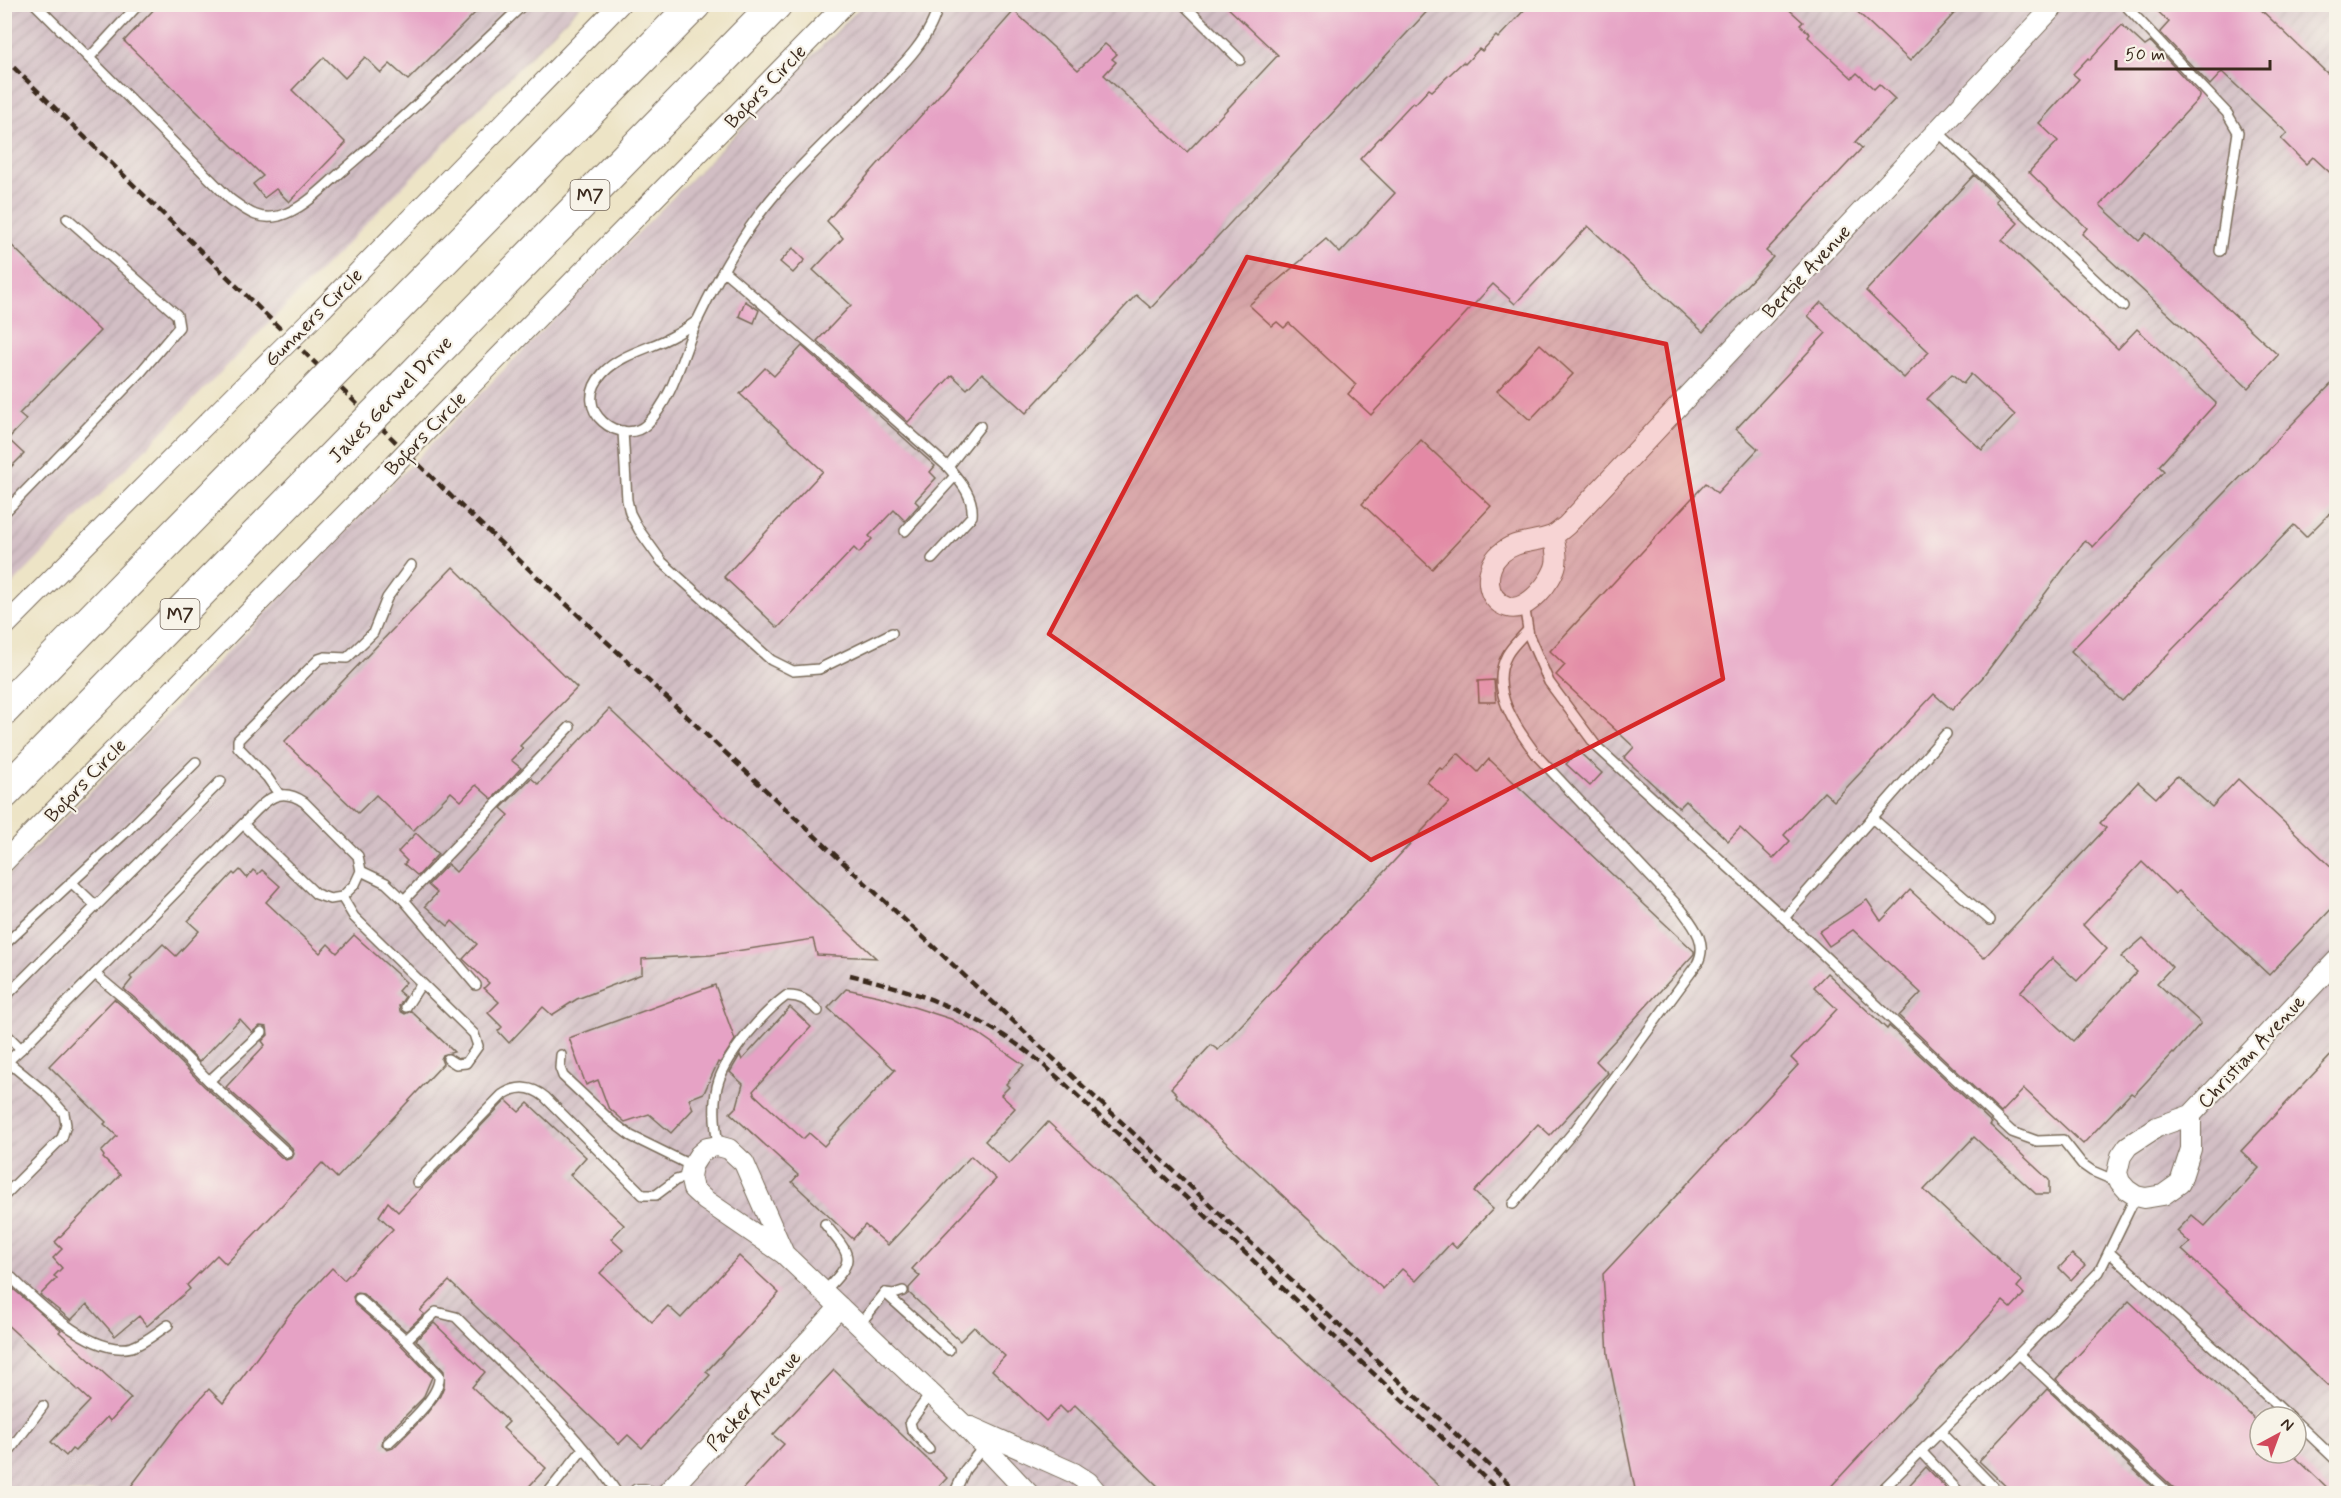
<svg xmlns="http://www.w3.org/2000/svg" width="2341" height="1498" font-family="Mynerve,sans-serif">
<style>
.industrial{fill:url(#industrial-furrows);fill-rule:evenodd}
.building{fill:#e6a2c5;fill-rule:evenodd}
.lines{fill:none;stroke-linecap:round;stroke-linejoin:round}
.service-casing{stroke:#796b59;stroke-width:12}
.minor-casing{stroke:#796b59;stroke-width:22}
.trunk-casing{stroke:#796b59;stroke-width:34}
.service{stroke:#fff;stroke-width:9}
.minor{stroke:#fff;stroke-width:20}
.trunk{stroke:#fff;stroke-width:32}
.rail{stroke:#3b2a1e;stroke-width:4.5;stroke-dasharray:9 4.5;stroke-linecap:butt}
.minor-bridge-casing{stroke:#796b59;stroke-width:22;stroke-linecap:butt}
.trunk-bridge-casing{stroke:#796b59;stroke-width:34;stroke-linecap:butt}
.minor-bridge{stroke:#fff;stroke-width:20}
.trunk-bridge{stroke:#fff;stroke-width:32}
.marked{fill:#d62828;fill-opacity:0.2;stroke:#d62828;stroke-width:4.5;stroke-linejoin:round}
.labels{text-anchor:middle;stroke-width:4.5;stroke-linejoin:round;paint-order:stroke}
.shield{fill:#f7f3e8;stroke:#73665b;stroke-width:1.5}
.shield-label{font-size:18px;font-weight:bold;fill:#3b2a1e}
.street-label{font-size:20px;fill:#3b2a1e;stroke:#f7f3e8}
</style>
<defs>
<pattern id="industrial-furrows" width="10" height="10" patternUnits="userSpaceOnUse" patternTransform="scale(1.5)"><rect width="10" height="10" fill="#d2bec4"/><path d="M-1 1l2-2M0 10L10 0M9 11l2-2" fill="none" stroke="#b5a3a8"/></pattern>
</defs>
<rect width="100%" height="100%" fill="#f7f3e8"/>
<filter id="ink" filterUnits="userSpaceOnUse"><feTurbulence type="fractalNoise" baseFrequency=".0167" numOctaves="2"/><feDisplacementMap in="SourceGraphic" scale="12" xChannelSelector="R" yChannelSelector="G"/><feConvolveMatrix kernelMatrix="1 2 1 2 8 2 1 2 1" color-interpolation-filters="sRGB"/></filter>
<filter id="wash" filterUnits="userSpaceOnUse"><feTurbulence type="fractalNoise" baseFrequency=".008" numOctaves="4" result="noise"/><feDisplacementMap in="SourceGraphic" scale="24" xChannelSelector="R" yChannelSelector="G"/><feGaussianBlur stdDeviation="1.35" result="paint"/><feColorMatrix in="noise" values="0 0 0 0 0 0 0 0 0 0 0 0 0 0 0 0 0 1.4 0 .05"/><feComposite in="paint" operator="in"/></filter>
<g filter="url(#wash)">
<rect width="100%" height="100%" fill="#ede4c6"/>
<g class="industrial">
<polygon points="5,5 581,5 5,592"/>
<path d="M862,5H2336V1493H5L4,879ZM2260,1417H2296V1453H2260Z"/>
</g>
<g id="blocks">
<g class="building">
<polygon points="159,4 484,4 408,80 390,64 381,73 365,57 345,78 324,57 292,90 346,143 289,202 276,189 264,198 253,184 263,176 124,41"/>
<polygon points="1224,4 1434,4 1151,308 1136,295 1026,413 982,373 967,389 952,375 908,422 817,341 851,305 813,270 843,238 827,221 1014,11 1078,70 1105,44 1117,54 1112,59 1116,62 1104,75 1187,152 1278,55"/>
<polygon points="1530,4 1783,4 1803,22 1800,25 1810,34 1808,37 1852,78 1857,73 1874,89 1879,84 1895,99 1855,142 1862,148 1766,251 1773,257 1703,332 1588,226 1515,304 1493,284 1371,415 1348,394 1356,385 1289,323 1284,328 1277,322 1272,326 1249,305 1326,239 1340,253 1395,193 1360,159 1413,102 1415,104 1429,89 1432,91 1463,62 1465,64 1479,49 1482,51 1496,36 1498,38"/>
<polygon points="1849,4 1963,4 1910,61"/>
<polygon points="2150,4 2255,4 2327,73 2337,63 2337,179 2313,157 2306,164 2281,139 2287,133 2222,72 2210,85 2160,32 2169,22"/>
<polygon points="2122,25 2145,46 2151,42 2200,95 2200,97 2100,205 2139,241 2146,233 2278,355 2248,388 2082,234 2087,228 2029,172 2058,141 2039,123 2079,79 2073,74 2088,58 2090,60"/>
<path d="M1974,175L1998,198L1995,201L2018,223L2002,240L2118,349L2137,329L2216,403L2159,466L2164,471L2093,547L2085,540L1983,677L1952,710L1934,694L1834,801L1824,792L1784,835L1790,841L1773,859L1740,828L1728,841L1686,801L1679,808L1624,758L1634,747L1556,675L1565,665L1550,651L1706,483L1717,493L1758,449L1736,429L1826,333L1808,316L1821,302L1904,378L1929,352L1866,291ZM1952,374L1963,384L1971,374L2015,415L1982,450L1927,399Z"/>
<polygon points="4,238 100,331 19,414 26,420 8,439 24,454 4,474"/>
<polygon points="793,248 805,260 793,273 780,262"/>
<polygon points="745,301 759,310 754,323 739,316"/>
<polygon points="1540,344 1573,374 1530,420 1497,391"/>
<polygon points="802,346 935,466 930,472 936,478 915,501 919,505 905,521 894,510 869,536 872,539 859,553 854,548 778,628 724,577 823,471 740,394 765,368 774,376"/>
<polygon points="2337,378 2337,506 2306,537 2294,525 2122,701 2071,651"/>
<polygon points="1421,440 1491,506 1432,569 1362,504"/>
<polygon points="453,567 577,688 520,746 523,748 511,760 521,768 492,799 476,785 461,801 451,792 413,831 376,795 358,813 284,742"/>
<polygon points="1494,680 1496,702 1479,702 1478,681"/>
<polygon points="609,709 713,806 876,958 817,955 813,939 711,955 642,959 642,974 577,999 552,1015 543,1007 509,1043 498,1031 502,1027 488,1013 499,1002 484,988 489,983 463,959 477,944 452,921 448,926 425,906 437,893 428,885 448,864 456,872 509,815 501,808 531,778 538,784"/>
<polygon points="1578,751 1602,773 1590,786 1566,764"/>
<polygon points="1458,753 1478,772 1489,759 1694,951 1694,954 1596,1061 1608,1073 1550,1135 1538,1124 1474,1192 1493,1209 1456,1248 1451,1243 1416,1281 1402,1269 1383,1289 1176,1096 1177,1094 1171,1088 1211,1045 1218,1050 1449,802 1427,782 1440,768 1443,770"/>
<polygon points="2177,776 2212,807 2238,779 2337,872 2337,903 2269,975 2179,891 2175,894 2142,862 2083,925 2107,949 2077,981 2052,958 2020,992 2073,1041 2137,972 2121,957 2143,938 2172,967 2157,983 2201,1023 2174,1054 2173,1053 2134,1095 2131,1093 2083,1144 2024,1089 2001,1113 1899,1016 1921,993 1853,930 1829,946 1819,932 1867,900 1881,921 1910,890 1984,958 2106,828 2100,823 2138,782 2156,798"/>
<polygon points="416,833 438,854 418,876 404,864 407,861 398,852"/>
<polygon points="240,870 247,878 253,870 258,874 262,870 280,886 266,902 320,953 328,944 337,953 354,935 406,982 398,991 405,997 399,1006 400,1011 405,1014 411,1011 454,1052 443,1055 441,1059 443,1064 337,1178 322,1163 226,1264 217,1255 187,1285 190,1289 147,1326 139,1316 115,1336 87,1304 71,1320 40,1295 57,1278 54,1276 62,1268 53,1258 62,1249 55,1242 120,1175 103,1158 104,1156 101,1152 117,1136 104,1124 106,1122 49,1066 114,999 140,1021 204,1086 282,1158 286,1160 292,1158 294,1154 292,1148 226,1087 265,1045 262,1041 268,1035 267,1027 260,1026 252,1032 240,1019 199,1062 150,1011 124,989 132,979 130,977 163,944 176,956 199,931 188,921 233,873 235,875"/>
<polygon points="1827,973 1887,1029 1889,1026 1992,1123 1990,1125 2049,1180 2049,1194 2036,1194 1974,1137 1924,1190 2022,1281 2017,1287 2024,1294 2011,1308 2003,1301 1824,1494 1636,1494 1608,1355 1603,1274 1798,1065 1791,1058 1837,1009 1814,987"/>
<polygon points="715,985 735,1040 720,1063 718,1062 704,1093 689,1099 693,1109 671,1133 649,1114 625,1122 608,1107 598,1080 586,1085 569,1038"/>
<polygon points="846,989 879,996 951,1019 979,1034 1024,1065 1006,1084 1009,1087 1001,1095 1015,1108 985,1141 1009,1164 1048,1122 1448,1494 1166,1494 1075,1405 1067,1413 1060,1406 1046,1421 992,1370 1005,1356 974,1327 960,1341 909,1293 909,1288 920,1276 912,1269 996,1179 971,1156 888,1245 865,1225 853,1239 792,1182 798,1175 730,1113 737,1106 743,1084 730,1072 740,1055 742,1060 790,1007 811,1027 753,1091 755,1095 803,1139 809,1133 824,1146 895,1070 828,1008"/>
<polygon points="2337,1049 2337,1394 2182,1250 2190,1243 2177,1231 2192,1215 2205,1226 2259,1168 2241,1151"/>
<polygon points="506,1100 519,1112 528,1103 586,1157 570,1175 624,1225 611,1239 623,1250 600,1273 652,1322 668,1306 681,1318 739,1256 779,1293 706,1372 710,1375 642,1448 628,1435 619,1444 449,1281 420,1311 424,1314 406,1331 363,1294 356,1293 353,1297 355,1304 401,1345 432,1377 423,1398 383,1438 382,1445 387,1450 393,1448 425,1416 440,1396 444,1386 444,1371 416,1340 434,1323 485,1372 472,1387 509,1422 503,1428 546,1468 522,1494 125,1494 183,1418 209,1389 223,1403 290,1313 332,1268 344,1280 393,1229 379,1216 388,1202 398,1212"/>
<polygon points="2072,1254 2085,1265 2071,1280 2059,1268"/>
<polygon points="4,1281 61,1330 59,1332 131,1398 110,1421 107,1417 75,1451 72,1449 66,1456 51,1442 90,1401 4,1322"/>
<polygon points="2129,1301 2260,1424 2260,1453 2291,1453 2334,1494 2177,1494 2175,1489 2056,1379"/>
<polygon points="834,1370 947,1478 932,1494 738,1494 784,1444 773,1435"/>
<polygon points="2047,1389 2160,1494 2014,1494 1979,1461"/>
<polygon points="1926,1467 1928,1469 1951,1494 1901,1494"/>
</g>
</g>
</g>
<g filter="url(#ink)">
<use href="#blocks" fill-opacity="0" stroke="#796b59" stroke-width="1.5"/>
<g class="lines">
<g class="service-casing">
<g id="service">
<path d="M35,4L230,199C247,211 258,221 279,216C305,209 325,185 346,168C407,116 465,60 524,4"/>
<polyline points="1183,4 1240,60"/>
<polyline points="2124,4 2227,113 2238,132 2220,251"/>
<polyline points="89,58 139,4"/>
<polyline points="1937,131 2123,306"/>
<path d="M724,271L820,353L948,467C960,481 974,496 972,516L932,559"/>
<path d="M698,320C691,325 683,331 675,335C653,348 622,353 603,373C568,411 623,448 647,424C675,396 682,354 698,319C719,275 745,229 777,192C804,162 834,133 863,105C889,78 932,42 938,4"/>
<polyline points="623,431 627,500 630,513 639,530 662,562 771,660 793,671 819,669 892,633"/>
<polyline points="948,467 980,426"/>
<polyline points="4,513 140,373 179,327 177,315 67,218"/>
<polyline points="905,531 955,476"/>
<polyline points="1524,604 1529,636 1549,682 1597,747 1784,918 2012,1132 2037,1141 2063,1140 2082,1164 2092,1171 2118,1182"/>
<polyline points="279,794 267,777 238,747 238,740 319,659 325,657 347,658 373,633 387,598 411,565"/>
<polyline points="1872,818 1990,920"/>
<polyline points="361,871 386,883 404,900 476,985"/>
<polyline points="71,882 95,905"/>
<polyline points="342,897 354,917 474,1034 478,1046 466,1063 456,1064 448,1059"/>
<polyline points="404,900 570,727"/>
<polyline points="1784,918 1946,734"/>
<polyline points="4,945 125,833 196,762"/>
<polyline points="95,974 145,1016 209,1081 287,1153"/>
<polyline points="4,998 221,781"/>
<polyline points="406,1007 421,984"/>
<polyline points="4,1032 21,1049"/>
<polyline points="561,1055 560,1068 563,1076 611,1121 631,1136 692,1166"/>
<path d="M4,1065L21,1049L243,824C262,805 276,783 304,802L358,856L361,871L355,884L342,897L330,899L316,894L243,824"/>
<polyline points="209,1081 262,1032"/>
<path d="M718,1146C715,1125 712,1100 719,1080C729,1052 763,1013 786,996C800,995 808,1001 818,1011"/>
<path d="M417,1182L502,1095C517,1085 532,1086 545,1097L643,1195H656L676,1180L690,1176"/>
<polyline points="4,1196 62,1138 66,1125 64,1113 46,1093 8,1062"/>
<path d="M1513,1204L1575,1130L1697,964C1709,943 1693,925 1681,909L1539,758C1518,731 1488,690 1507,655C1512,646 1521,638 1528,630"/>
<polyline points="2109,1252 2290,1417"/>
<path d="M4,1270C31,1297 91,1358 132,1347C145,1343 156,1333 168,1325"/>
<path d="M824,1292C856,1258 853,1259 825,1224"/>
<polyline points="885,1293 949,1350"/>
<path d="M359,1299L406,1340L436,1312L456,1317C511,1373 574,1428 618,1494"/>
<polyline points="859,1325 885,1293 894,1294 903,1291"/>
<polyline points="2019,1354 2170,1494"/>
<polyline points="2296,1422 2336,1460"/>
<polyline points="1940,1432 2000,1494"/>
<path d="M388,1443C403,1428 442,1396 439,1375L406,1340"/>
<polyline points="929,1449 912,1430 910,1422 931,1393"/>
<polyline points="1921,1451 1961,1494"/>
<polyline points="4,1458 43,1406"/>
<polyline points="547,1494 583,1449"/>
<polyline points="954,1494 965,1470 984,1446"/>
<polyline points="1878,1494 2006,1367 2099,1272 2136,1196"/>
</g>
</g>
<g class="minor-casing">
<g id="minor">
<polyline points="323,308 620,4"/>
<polyline points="436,421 845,4"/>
<path d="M1553,536C1555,545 1558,555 1556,564C1553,580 1527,613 1508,607C1484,600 1484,568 1500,554C1515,540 1534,543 1552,536C1557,534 1562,529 1567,525L2056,4"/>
<polyline points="4,627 271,359"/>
<polyline points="4,862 385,474"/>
<polyline points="2191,1115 2191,1149 2180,1183 2163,1195 2145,1198 2136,1196 2127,1190 2120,1182 2117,1173 2121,1156 2128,1146 2157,1127 2191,1115 2336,961"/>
<polyline points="784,1254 744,1163 729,1149 718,1146 707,1148 699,1155 692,1166 690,1176 693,1189 705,1200 784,1254 963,1424 1029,1494"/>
<polyline points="971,1427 1074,1473 1088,1482 1098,1494"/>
<polyline points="638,1494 645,1494"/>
<polyline points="666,1494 840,1307"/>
</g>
</g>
<g class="trunk-casing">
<g id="trunk">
<polyline points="362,343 695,4"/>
<polyline points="404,385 776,4"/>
<polyline points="4,709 311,395"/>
<polyline points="4,793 355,434"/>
</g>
</g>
<use href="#service" class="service"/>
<use href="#minor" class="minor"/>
<use href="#trunk" class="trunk"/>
<g class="rail">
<polyline points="4,58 458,503 1520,1494"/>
<path d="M850,975C914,990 976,1013 1029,1053C1041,1062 1052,1073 1064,1083L1502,1494"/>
</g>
<g class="minor-bridge-casing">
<g id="minor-bridge">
<polyline points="271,359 323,308"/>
<polyline points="385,474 436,421"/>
</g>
</g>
<g class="trunk-bridge-casing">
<g id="trunk-bridge">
<polyline points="311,395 362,343"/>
<polyline points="355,434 404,385"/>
</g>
</g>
<use href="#minor-bridge" class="minor-bridge"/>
<use href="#trunk-bridge" class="trunk-bridge"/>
</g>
</g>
<path class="marked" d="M1247,257L1666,344L1723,679L1371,860L1049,634Z"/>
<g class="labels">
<g class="shield">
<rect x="570.5" y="180" width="39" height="30" rx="4.5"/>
<rect x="160.5" y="599" width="39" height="30" rx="4.5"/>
</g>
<g class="shield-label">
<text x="590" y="201">M7</text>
<text x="180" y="620">M7</text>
</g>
<g class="street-label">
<text transform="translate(765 86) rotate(-46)" y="7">Bofors Circle</text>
<text transform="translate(1806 271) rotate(-47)" y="7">Bertie Avenue</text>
<text transform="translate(313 317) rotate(-45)" y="7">Gunners Circle</text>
<text transform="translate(390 399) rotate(-46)" y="7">Jakes Gerwel Drive</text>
<text transform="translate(425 433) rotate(-46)" y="7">Bofors Circle</text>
<text transform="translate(85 780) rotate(-46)" y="7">Bofors Circle</text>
<text transform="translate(2251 1051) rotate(-47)" y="7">Christian Avenue</text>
<text transform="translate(753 1400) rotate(-47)" y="7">Packer Avenue</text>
</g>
</g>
<rect width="2341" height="1498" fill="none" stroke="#f7f3e8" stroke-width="24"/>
<g transform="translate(2278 1435) rotate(41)"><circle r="28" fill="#f7f3e8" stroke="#aca397" stroke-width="1.5"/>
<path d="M0-4.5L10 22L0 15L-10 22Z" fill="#d1495b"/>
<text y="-9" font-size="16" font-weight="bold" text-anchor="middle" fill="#3b2a1e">N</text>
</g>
<path d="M2116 60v9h154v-9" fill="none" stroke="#3b2a1e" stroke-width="3"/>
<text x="2125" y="60" font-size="18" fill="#3b2a1e" stroke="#f7f3e8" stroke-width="4.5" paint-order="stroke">50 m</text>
</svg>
